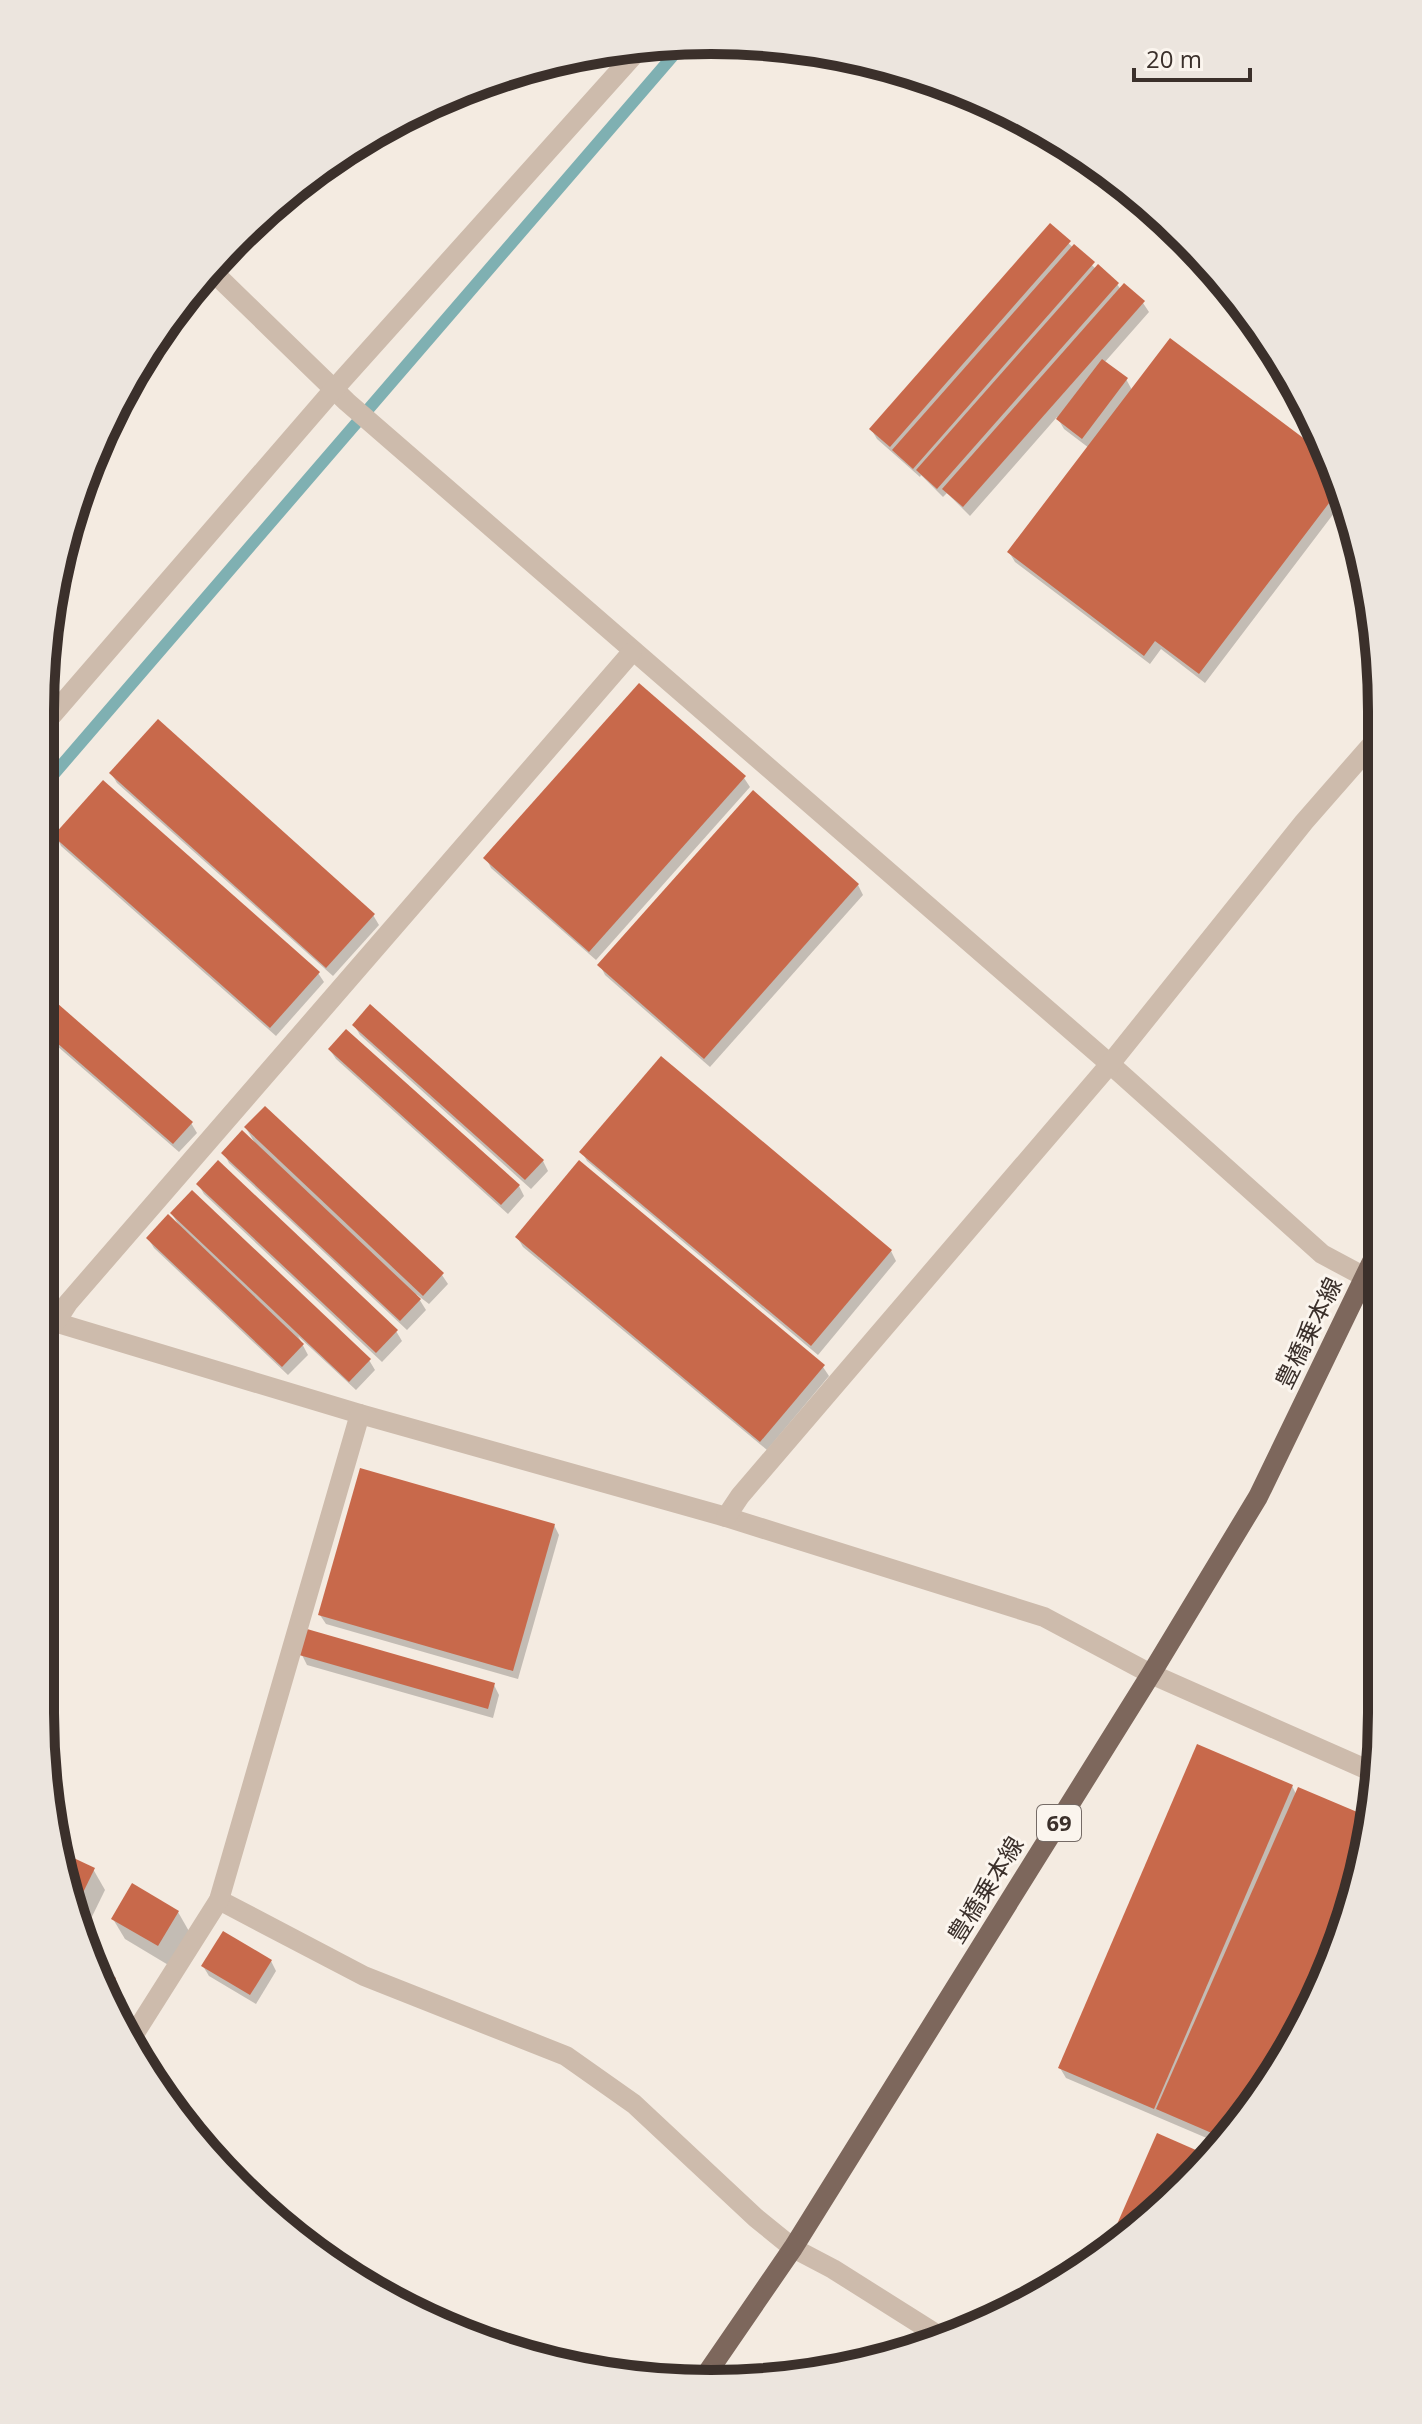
<svg xmlns="http://www.w3.org/2000/svg" width="1422" height="2424" font-family="'Open Sans','Noto Sans JP',sans-serif">
<style>
.shadow{fill:#0003}
.lines{fill:none;stroke-linecap:round;stroke-linejoin:round}
.stream{stroke:#7fb0b2;stroke-width:12}
.building{fill:#c8694b}
.minor{stroke:#cdbbac;stroke-width:20}
.major{stroke:#7d675c;stroke-width:20}
.labels{text-anchor:middle;stroke-width:6;stroke-linejoin:round;paint-order:stroke}
.shield{fill:#fbf5ee;stroke:#756b66;stroke-width:2}
.shield-label{font-size:22px;font-weight:bold;fill:#3b302b}
.street-label{font-size:24px;fill:#3b302b;stroke:#fbf5ee}
.rim{fill:none;stroke:#3b302b;stroke-width:10}
</style>
<rect width="100%" height="100%" fill="#f4ebe1"/>
<g class="shadow">
<polygon points="1050,226 1096,269 1117,284 1121,290 1143,303 1149,312 1104,363 1126,379 1132,390 1331,462 1347,496 1205,683 1161,649 1150,664 1015,562 1009,552 1089,448 1064,429 1057,417 970,516 947,493 943,497 921,475 920,477 877,439 871,429"/>
<polygon points="44,653 59,694 41,700 41,667"/>
<polygon points="111,773 373,915 379,925 333,976 117,783"/>
<polygon points="744,778 750,787 596,960 491,868 486,858"/>
<polygon points="56,836 318,973 324,982 276,1036 61,846"/>
<polygon points="858,885 863,895 710,1067 605,975 600,965"/>
<polygon points="41,992 191,1123 197,1133 179,1152 41,1032"/>
<polygon points="354,1025 543,1161 548,1171 531,1189 360,1035"/>
<polygon points="330,1050 519,1186 524,1196 508,1214 336,1059"/>
<polygon points="246,1128 442,1275 448,1284 429,1304 416,1294 426,1310 407,1330 229,1163 224,1153 256,1145"/>
<polygon points="582,1152 891,1251 896,1261 818,1355 587,1161"/>
<polygon points="198,1184 396,1331 402,1341 382,1362 204,1194"/>
<polygon points="172,1214 369,1360 375,1370 356,1390 298,1336 308,1355 288,1375 154,1248 148,1238 180,1227"/>
<polygon points="517,1237 823,1367 829,1376 767,1450 523,1247"/>
<polygon points="554,1525 559,1535 518,1679 326,1624 320,1615"/>
<polygon points="302,1655 494,1685 499,1695 493,1718 307,1665"/>
<polygon points="1292,1786 1296,1794 1368,1819 1346,1929 1269,2086 1216,2142 1066,2078 1060,2068"/>
<polygon points="63,1855 93,1869 105,1890 81,1939 75,1928"/>
<polygon points="178,1912 190,1933 170,1966 125,1939 113,1919"/>
<polygon points="271,1961 276,1971 256,2004 209,1976 203,1966"/>
<polygon points="97,1968 114,1980 126,2000 119,2011"/>
</g>
<g class="lines">
<polyline class="stream" points="41,789 684,43"/>
</g>
<g class="building">
<polygon points="1050,223 1071,241 890,447 869,429"/>
<polygon points="1074,244 1095,262 913,469 892,450"/>
<polygon points="1098,264 1119,283 937,489 916,470"/>
<polygon points="1124,283 1145,301 963,507 942,489"/>
<polygon points="1170,338 1330,458 1342,486 1199,674 1155,641 1144,656 1007,552"/>
<polygon points="1102,359 1128,378 1082,439 1056,419"/>
<polygon points="44,654 55,684 41,689 41,667"/>
<polygon points="639,683 746,776 589,952 483,858"/>
<polygon points="158,719 375,914 326,968 109,773"/>
<polygon points="103,780 320,972 270,1028 53,836"/>
<polygon points="753,790 859,884 704,1059 597,965"/>
<polygon points="41,989 193,1122 173,1144 41,1029"/>
<polygon points="370,1004 544,1160 525,1180 352,1025"/>
<polygon points="346,1029 520,1185 501,1205 328,1049"/>
<polygon points="661,1056 892,1250 811,1346 579,1152"/>
<polygon points="265,1106 444,1273 423,1296 244,1127"/>
<polygon points="242,1130 421,1299 400,1321 221,1153"/>
<polygon points="218,1160 398,1330 376,1353 196,1184"/>
<polygon points="579,1160 825,1365 760,1442 515,1237"/>
<polygon points="192,1190 371,1359 349,1382 170,1213"/>
<polygon points="168,1214 304,1344 282,1367 146,1238"/>
<polygon points="360,1468 555,1524 513,1671 318,1615"/>
<polygon points="307,1629 495,1683 488,1709 299,1655"/>
<polygon points="1197,1744 1293,1785 1154,2109 1058,2068"/>
<polygon points="1298,1787 1369,1817 1346,1929 1269,2086 1221,2137 1156,2109"/>
<polygon points="63,1853 95,1868 73,1913"/>
<polygon points="132,1883 179,1911 158,1946 111,1919"/>
<polygon points="223,1931 272,1960 250,1995 201,1966"/>
<polygon points="95,1964 116,1978 108,1990"/>
<polygon points="1157,2133 1205,2154 1119,2246 1104,2254"/>
</g>
<g class="lines">
<g class="minor">
<polyline points="210,269 347,402 1110,1064 1322,1254 1365,1277"/>
<polyline points="41,728 335,388 641,47"/>
<polyline points="41,1318 360,1414 726,1517 1044,1617 1151,1674 1377,1774"/>
<polyline points="55,1323 68,1303 632,652"/>
<polyline points="726,1517 740,1496 1110,1064 1304,822 1381,734"/>
<polyline points="219,1900 364,1976 566,2056 634,2104 756,2218 793,2248 833,2269 944,2339"/>
<polyline points="133,2036 219,1900 360,1414"/>
</g>
<polyline class="major" points="701,2382 793,2248 1151,1674 1258,1497 1381,1243"/>
</g>
<g class="labels">
<rect class="shield" x="1037" y="1805" width="44" height="36" rx="6"/>
<g class="shield-label">
<text x="1059" y="1831">69</text>
</g>
<g class="street-label">
<text transform="translate(1309 1333) rotate(-64)" y="8">豊橋乗本線</text>
<text transform="translate(986 1890) rotate(-58)" y="8">豊橋乗本線</text>
</g>
</g>
<path d="M0 0H1422V2424H0ZM711 54H711A657 657 0 0 1 1368 711V1713A657 657 0 0 1 711 2370H711A657 657 0 0 1 54 1713V711A657 657 0 0 1 711 54Z" fill="#ece5de" fill-rule="evenodd"/>
<path class="rim" d="M711 54H711A657 657 0 0 1 1368 711V1713A657 657 0 0 1 711 2370H711A657 657 0 0 1 54 1713V711A657 657 0 0 1 711 54Z"/>
<path d="M1134 68v12h116v-12" fill="none" stroke="#3b302b" stroke-width="4"/>
<text x="1146" y="68" font-size="24" fill="#3b302b" stroke="#fbf5ee" stroke-width="6" paint-order="stroke">20 m</text>
</svg>
